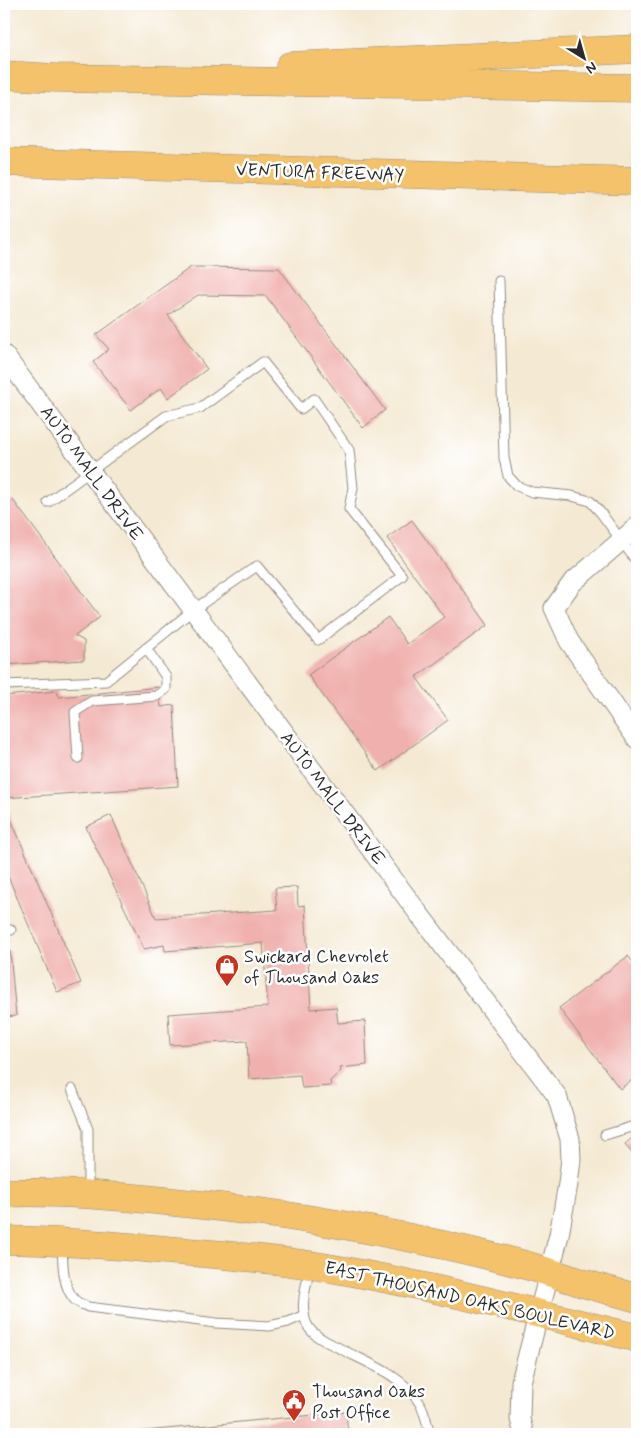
<svg xmlns="http://www.w3.org/2000/svg" width="641" height="1438" font-family="Mynerve,sans-serif">
<style>
.building{fill:#f0b1ae}
.lines{fill:none;stroke-linecap:round;stroke-linejoin:round}
.service-casing{stroke:#908a7e;stroke-width:11}
.minor-casing{stroke:#908a7e;stroke-width:21}
.primary-casing{stroke:#908a7e;stroke-width:29}
.motorway-casing{stroke:#908a7e;stroke-width:29}
.service{stroke:#fff;stroke-width:9}
.minor{stroke:#fff;stroke-width:19}
.primary{stroke:#f4c26a;stroke-width:28}
.motorway{stroke:#f4c26a;stroke-width:28}
.labels{text-anchor:middle;stroke-width:5;stroke-linejoin:round;paint-order:stroke}
.street-label{font-size:18px;fill:#2b2b2b;stroke:#fff}
.poi-label{font-size:18px;fill:#2b2b2b;stroke:#fff;text-anchor:start}
</style>
<rect width="100%" height="100%" fill="#fff"/>
<filter id="ink" filterUnits="userSpaceOnUse"><feTurbulence type="fractalNoise" baseFrequency=".02" numOctaves="2"/><feDisplacementMap in="SourceGraphic" scale="10" xChannelSelector="R" yChannelSelector="G"/><feConvolveMatrix kernelMatrix="1 2 1 2 8 2 1 2 1" color-interpolation-filters="sRGB"/></filter>
<filter id="wash" filterUnits="userSpaceOnUse"><feTurbulence type="fractalNoise" baseFrequency=".0096" numOctaves="4" result="noise"/><feDisplacementMap in="SourceGraphic" scale="20" xChannelSelector="R" yChannelSelector="G"/><feGaussianBlur stdDeviation="1.12" result="paint"/><feColorMatrix in="noise" values="0 0 0 0 0 0 0 0 0 0 0 0 0 0 0 0 0 1.4 0 .05"/><feComposite in="paint" operator="in"/></filter>
<g filter="url(#wash)">
<rect width="100%" height="100%" fill="#f4e9d2"/>
<g id="blocks">
<g class="building">
<polygon points="191,267 279,268 385,410 363,428 266,296 198,295 168,315 207,369 168,398 161,388 131,410 93,362 109,349 96,335"/>
<polygon points="13,500 100,617 75,636 84,641 84,660 4,665 4,507"/>
<polygon points="412,520 488,625 416,677 448,720 378,771 308,675 388,617 407,644 444,617 387,538"/>
<polygon points="159,687 161,707 174,705 178,786 4,798 4,696 57,691 59,697"/>
<polygon points="4,803 81,983 57,992 4,867"/>
<polygon points="111,815 156,918 277,910 275,888 297,887 298,906 305,905 311,1009 336,1007 338,1023 365,1021 367,1065 340,1068 341,1071 330,1081 331,1086 302,1088 300,1075 249,1079 247,1041 170,1045 168,1014 268,1007 263,943 165,951 164,945 144,949 86,827"/>
<polygon points="10,951 16,1016 4,1017 4,952"/>
<polygon points="628,956 637,967 637,1076 620,1089 559,1008"/>
<polygon points="637,1134 637,1160 625,1144"/>
<polygon points="346,1412 348,1434 134,1434 134,1432"/>
</g>
</g>
</g>
<g filter="url(#ink)">
<use href="#blocks" fill-opacity="0" stroke="#908a7e" stroke-width="1"/>
<g class="lines">
<g class="service-casing">
<g id="service">
<polyline points="499,281 504,458 508,476 517,486 532,492 572,496 590,501 601,513 637,562"/>
<polyline points="4,685 106,681 193,610 257,566 318,640 402,576 349,509 353,488 349,450 314,399 301,409 263,362 200,408 166,416 48,502"/>
<polyline points="78,758 75,712 92,701 157,696 166,689 166,677 146,648"/>
<polyline points="4,931 11,930"/>
<polyline points="72,1089 88,1129 88,1192"/>
<polyline points="605,1135 631,1127 637,1123"/>
<path d="M62,1245C63,1263 62,1285 74,1299C77,1303 84,1305 88,1307L216,1323L269,1326L288,1322L304,1315"/>
<path d="M310,1268C306,1286 298,1311 309,1328C315,1337 327,1342 337,1347C365,1362 401,1374 419,1402C425,1411 427,1424 430,1434"/>
</g>
</g>
<g class="minor-casing">
<g id="minor">
<polyline points="4,355 419,914 557,1096 570,1139 571,1159 568,1184 559,1235 521,1382 520,1419 524,1434"/>
<polyline points="637,527 572,583 554,608 569,641 637,739"/>
</g>
</g>
<g class="primary-casing">
<g id="primary">
<path d="M4,1193C60,1191 118,1196 174,1202C287,1213 400,1233 510,1261C535,1267 558,1275 582,1283C600,1288 619,1293 637,1298"/>
<path d="M4,1240C58,1241 112,1245 166,1250C226,1255 287,1260 346,1271C444,1289 541,1314 637,1338"/>
</g>
</g>
<g class="motorway-casing">
<g id="motorway">
<polyline points="290,66 637,49"/>
<polyline points="4,75 56,78 637,88"/>
<polyline points="4,162 637,181"/>
</g>
</g>
<use href="#service" class="service"/>
<use href="#minor" class="minor"/>
<use href="#primary" class="primary"/>
<use href="#motorway" class="motorway"/>
</g>
</g>
<defs>
<g id="shop-pin" transform="scale(1.25)"><path d="M0 17L-7.5 6A9.5 9.5 0 1 1 7.5 6Z" fill="#c8321e" stroke="#fff"/><path d="M-5-2.5h2.3a2.7 3.5 0 0 1 5.4 0H5L5.5 6h-11ZM-1.5-2.5h3a1.5 2.3 0 0 0-3 0Z" fill="#fff"/></g>
<g id="civic-pin" transform="scale(1.25)"><path d="M0 17L-7.5 6A9.5 9.5 0 1 1 7.5 6Z" fill="#c8321e" stroke="#fff"/><path d="M-.6-6.5H3V-4.5H.6V-3L4-1V1h2V6H-6V1h2V-1L-.6-3ZM-1.2 2.5V6h2.4V2.5Z" fill="#fff"/></g>
</defs>
<g fill-rule="evenodd">
<use href="#shop-pin" x="227" y="966"/>
<use href="#civic-pin" x="294" y="1401"/>
</g>
<g class="labels">
<g class="street-label">
<text transform="translate(320 172) rotate(2)" y="6">VENTURA FREEWAY</text>
<text transform="translate(92 473) rotate(54)" y="6">AUTO MALL DRIVE</text>
<text transform="translate(333 798) rotate(53)" y="6">AUTO MALL DRIVE</text>
<text transform="translate(470 1300) rotate(13)" y="6">EAST THOUSAND OAKS BOULEVARD</text>
</g>
<g class="poi-label">
<text x="244" y="962">Swickard Chevrolet<tspan x="244" dy="21">of Thousand Oaks</tspan></text>
<text x="312" y="1397">Thousand Oaks<tspan x="312" dy="21">Post Office</tspan></text>
</g>
</g>
<rect width="641" height="1438" fill="none" stroke="#fff" stroke-width="20"/>
<g transform="translate(584 58) rotate(143)" stroke="#ffffff" stroke-width="4" paint-order="stroke">
<path d="M0-4L9 19L0 12L-9 19Z" fill="#2b2b2b"/>
<text y="-8" font-size="14" font-weight="bold" text-anchor="middle" fill="#2b2b2b">N</text>
</g>
</svg>
